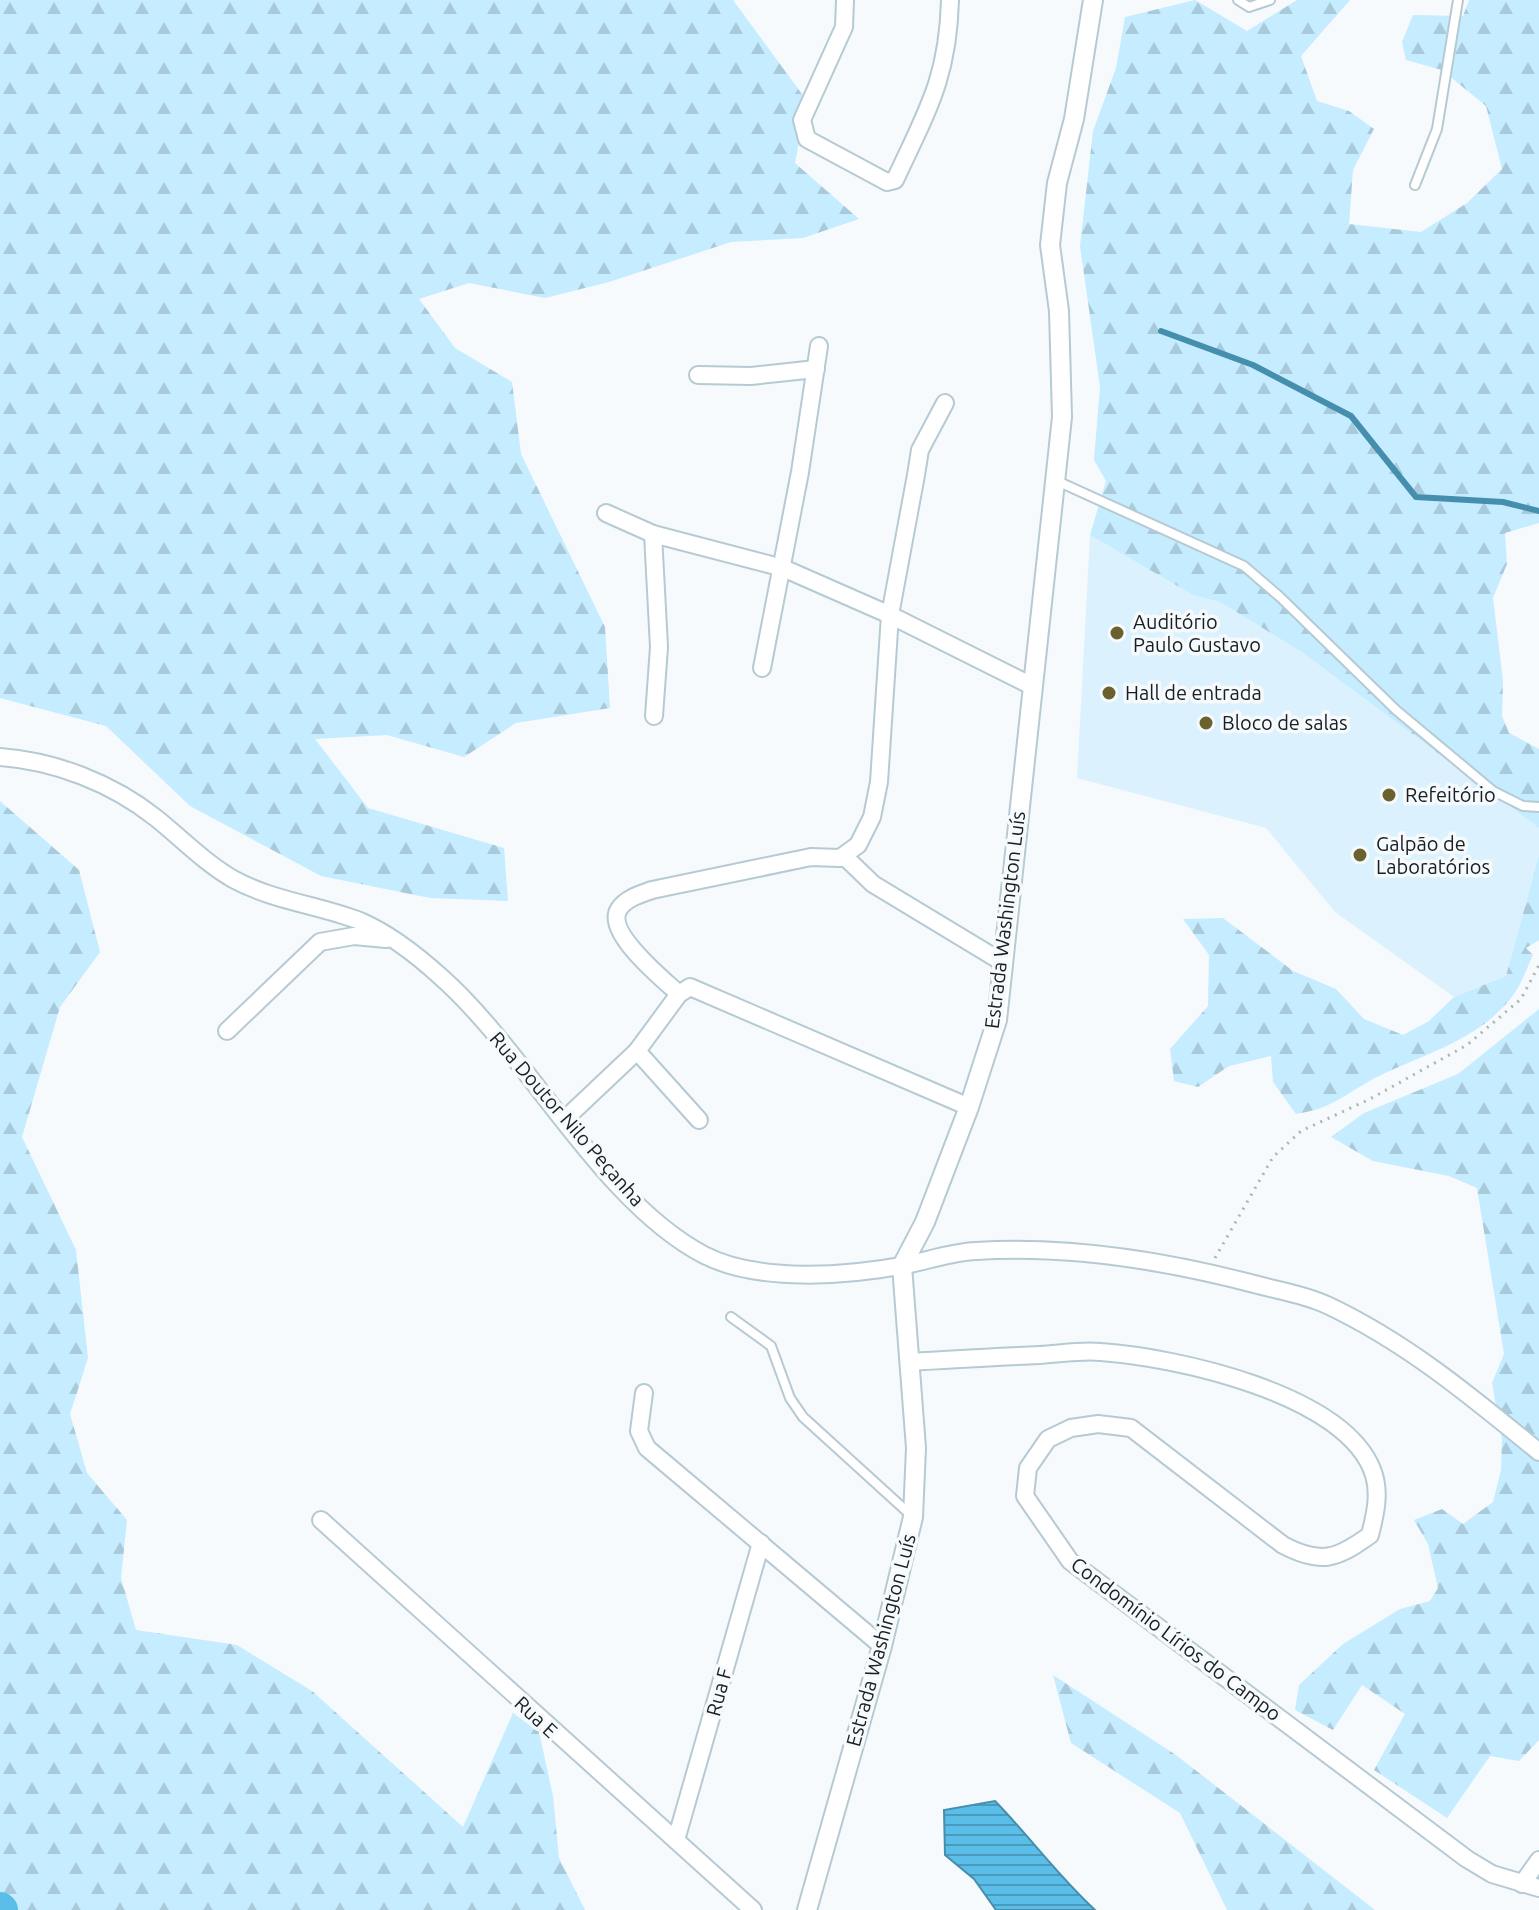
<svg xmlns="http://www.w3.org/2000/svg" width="1539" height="1910" font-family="Ubuntu,sans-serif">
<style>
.built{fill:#dbf2fe}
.forest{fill:url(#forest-firs)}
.water{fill:url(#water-rules);stroke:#468ead;stroke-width:2}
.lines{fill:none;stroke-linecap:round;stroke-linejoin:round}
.stream{stroke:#468ead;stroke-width:6}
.river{stroke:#5abee9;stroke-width:34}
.service-casing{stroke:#b6cad4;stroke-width:12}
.minor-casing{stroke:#b6cad4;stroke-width:20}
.tertiary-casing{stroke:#b6cad4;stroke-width:22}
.path{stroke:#aeb3b6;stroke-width:3;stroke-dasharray:2 6;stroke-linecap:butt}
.service{stroke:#fff;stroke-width:8}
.minor{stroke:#fff;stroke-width:16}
.tertiary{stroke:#fff;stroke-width:18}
.poi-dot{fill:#6a622e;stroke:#f6fafc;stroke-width:3}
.labels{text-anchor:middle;stroke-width:7;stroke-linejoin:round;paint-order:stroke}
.poi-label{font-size:20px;fill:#171f22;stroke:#f6fafc;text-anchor:start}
.street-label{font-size:20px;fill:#171f22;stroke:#f6fafc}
</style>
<defs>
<pattern id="forest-firs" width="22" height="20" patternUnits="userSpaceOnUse" patternTransform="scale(2)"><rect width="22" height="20" fill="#c5ecff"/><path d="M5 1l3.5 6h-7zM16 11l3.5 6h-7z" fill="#a8cada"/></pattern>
<pattern id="water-rules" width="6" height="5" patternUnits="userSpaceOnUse" patternTransform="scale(2)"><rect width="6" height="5" fill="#5abee9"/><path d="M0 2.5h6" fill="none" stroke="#499abc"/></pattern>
</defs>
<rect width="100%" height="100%" fill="#f6fafc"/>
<polygon class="built" points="1090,535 1193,595 1220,602 1300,651 1539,828 1539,855 1506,976 1454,997 1335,912 1266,828 1077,778"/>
<g class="forest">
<polygon points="0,0 733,0 807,101 795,163 859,219 803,238 731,242 609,282 545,298 469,283 419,299 455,348 512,382 521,454 605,627 610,708 516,723 464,757 387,735 315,739 368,808 504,848 508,901 430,898 321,876 190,806 106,726 0,698"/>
<polygon points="1195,0 1247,31 1297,0 1350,0 1301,56 1317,101 1349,111 1374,129 1353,170 1349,224 1421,232 1467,203 1502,169 1486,106 1442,70 1406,60 1402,42 1413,15 1463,16 1469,0 1539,0 1539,523 1505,533 1507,564 1493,598 1503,681 1502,716 1509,733 1539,749 1539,828 1300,651 1220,602 1193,595 1090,535 1106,481 1094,460 1100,387 1080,246 1093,131 1116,68 1125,17"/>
<polygon points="0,801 79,870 100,952 60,1007 22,1137 76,1250 88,1358 70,1414 87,1473 127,1520 121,1578 136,1630 237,1645 312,1691 463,1827 513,1713 539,1732 553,1796 559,1858 585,1910 0,1910"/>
<path d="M1539,855V940L1526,948L1533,955C1527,967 1522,983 1514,994C1480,1041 1422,1054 1373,1079C1342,1096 1333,1108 1296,1114L1273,1082L1271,1056L1229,1066L1198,1087L1174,1081L1170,1049L1208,1006L1209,955L1183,919L1223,918L1293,971L1336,989L1364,1019L1403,1035L1429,1021L1454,997L1506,976Z"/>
<polygon points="1539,1009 1539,1740 1519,1761 1490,1756 1447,1818 1374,1770 1405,1714 1362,1685 1333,1730 1295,1710 1299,1685 1343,1644 1400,1609 1430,1601 1438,1588 1428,1544 1414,1520 1442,1509 1463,1524 1493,1502 1501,1470 1502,1439 1492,1383 1504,1354 1477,1188 1449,1176 1373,1161 1331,1137 1364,1113 1458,1074"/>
<polygon points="1053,1675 1176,1755 1375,1910 1227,1910 1180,1813 1071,1743"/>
</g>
<path class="water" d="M995,1801C1030,1837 1058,1876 1095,1910H996L974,1879L945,1855L944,1810Z"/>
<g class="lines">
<polyline class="stream" points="1161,331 1253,365 1351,416 1416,497 1503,502 1539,511"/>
<polyline class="river" points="0,1909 1,1910"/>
<g class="service-casing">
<g id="service">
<polyline points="1238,0 1249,7 1270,0"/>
<polyline points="1415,185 1437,129 1458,0"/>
<polyline points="1057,481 1244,566 1280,597 1396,710 1493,791 1523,806 1539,807"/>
<polyline points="731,1317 771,1346 790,1398 803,1417 913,1517"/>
</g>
</g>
<g class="minor-casing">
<g id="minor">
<path d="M845,0L844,27L802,120L807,139L887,182L895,180C927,111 948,78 950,0"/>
<polyline points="698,375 751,376 816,369"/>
<polyline points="606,513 653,534 783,568 890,615 1032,686"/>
<polyline points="653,534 659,647 654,716"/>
<polyline points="762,668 800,472 819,346"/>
<path d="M0,757C55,761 112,783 156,818C181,838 205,863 233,879C273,901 319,905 360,921C388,933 419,957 441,977C528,1054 601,1201 704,1255C759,1283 847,1276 906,1265C929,1260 953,1252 976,1251C1071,1245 1167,1261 1258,1285C1281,1291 1306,1295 1327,1305C1406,1342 1472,1397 1539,1452"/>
<polyline points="844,856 873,884 1002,962"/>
<path d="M679,994C664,980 604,932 619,909C626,898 641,894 652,890L811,857L840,858L858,845L872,817L879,782L890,615L916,475L920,450L945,403"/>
<polyline points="227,1031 320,942 354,936 386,939"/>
<polyline points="637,1051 679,994 690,987 969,1107"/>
<polyline points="564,1120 637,1051 699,1120"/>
<path d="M911,1362C954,1359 997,1357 1039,1355C1059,1354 1081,1350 1101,1352C1174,1357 1349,1394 1374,1475C1380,1495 1375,1515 1370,1535C1337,1559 1321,1565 1283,1545L1131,1428L1098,1424L1071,1428L1048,1439L1028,1468L1025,1496L1070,1561L1467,1859L1492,1874L1539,1888"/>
<polyline points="644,1393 639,1431 647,1448 882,1646"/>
<polyline points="321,1520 753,1910"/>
<polyline points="676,1840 761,1543"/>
<polyline points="1522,1884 1539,1860"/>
</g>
</g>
<g class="tertiary-casing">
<polyline id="tertiary" points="807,1910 882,1646 913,1517 916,1448 902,1266 925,1222 969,1107 997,1020 1062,417 1059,311 1050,245 1057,183 1074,119 1093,0"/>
</g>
<polyline class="path" points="1215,1258 1273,1157 1301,1131 1370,1099 1467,1045 1521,999 1539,965"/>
<use href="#service" class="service"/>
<use href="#minor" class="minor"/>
<use href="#tertiary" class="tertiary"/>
</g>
<g class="poi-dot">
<circle cx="1117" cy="633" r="8"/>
<circle cx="1109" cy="693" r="8"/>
<circle cx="1206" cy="723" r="8"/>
<circle cx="1389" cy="795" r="8"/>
<circle cx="1360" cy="855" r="8"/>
</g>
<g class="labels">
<g class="poi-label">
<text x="1133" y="629">Auditório<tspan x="1133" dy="23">Paulo Gustavo</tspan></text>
<text x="1125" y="700">Hall de entrada</text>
<text x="1222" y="730">Bloco de salas</text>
<text x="1405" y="802">Refeitório</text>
<text x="1376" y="851">Galpão de<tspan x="1376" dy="23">Laboratórios</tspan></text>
</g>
<g class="street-label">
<text transform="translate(1005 920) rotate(-83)" y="7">Estrada Washington Luís</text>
<text transform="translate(567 1119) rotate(49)" y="7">Rua Doutor Nilo Peçanha</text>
<text transform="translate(1176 1639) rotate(37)" y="7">Condomínio Lírios do Campo</text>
<text transform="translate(881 1640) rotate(-75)" y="7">Estrada Washington Luís</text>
<text transform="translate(719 1692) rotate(-75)" y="7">Rua F</text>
<text transform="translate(536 1717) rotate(43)" y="7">Rua E</text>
</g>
</g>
</svg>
